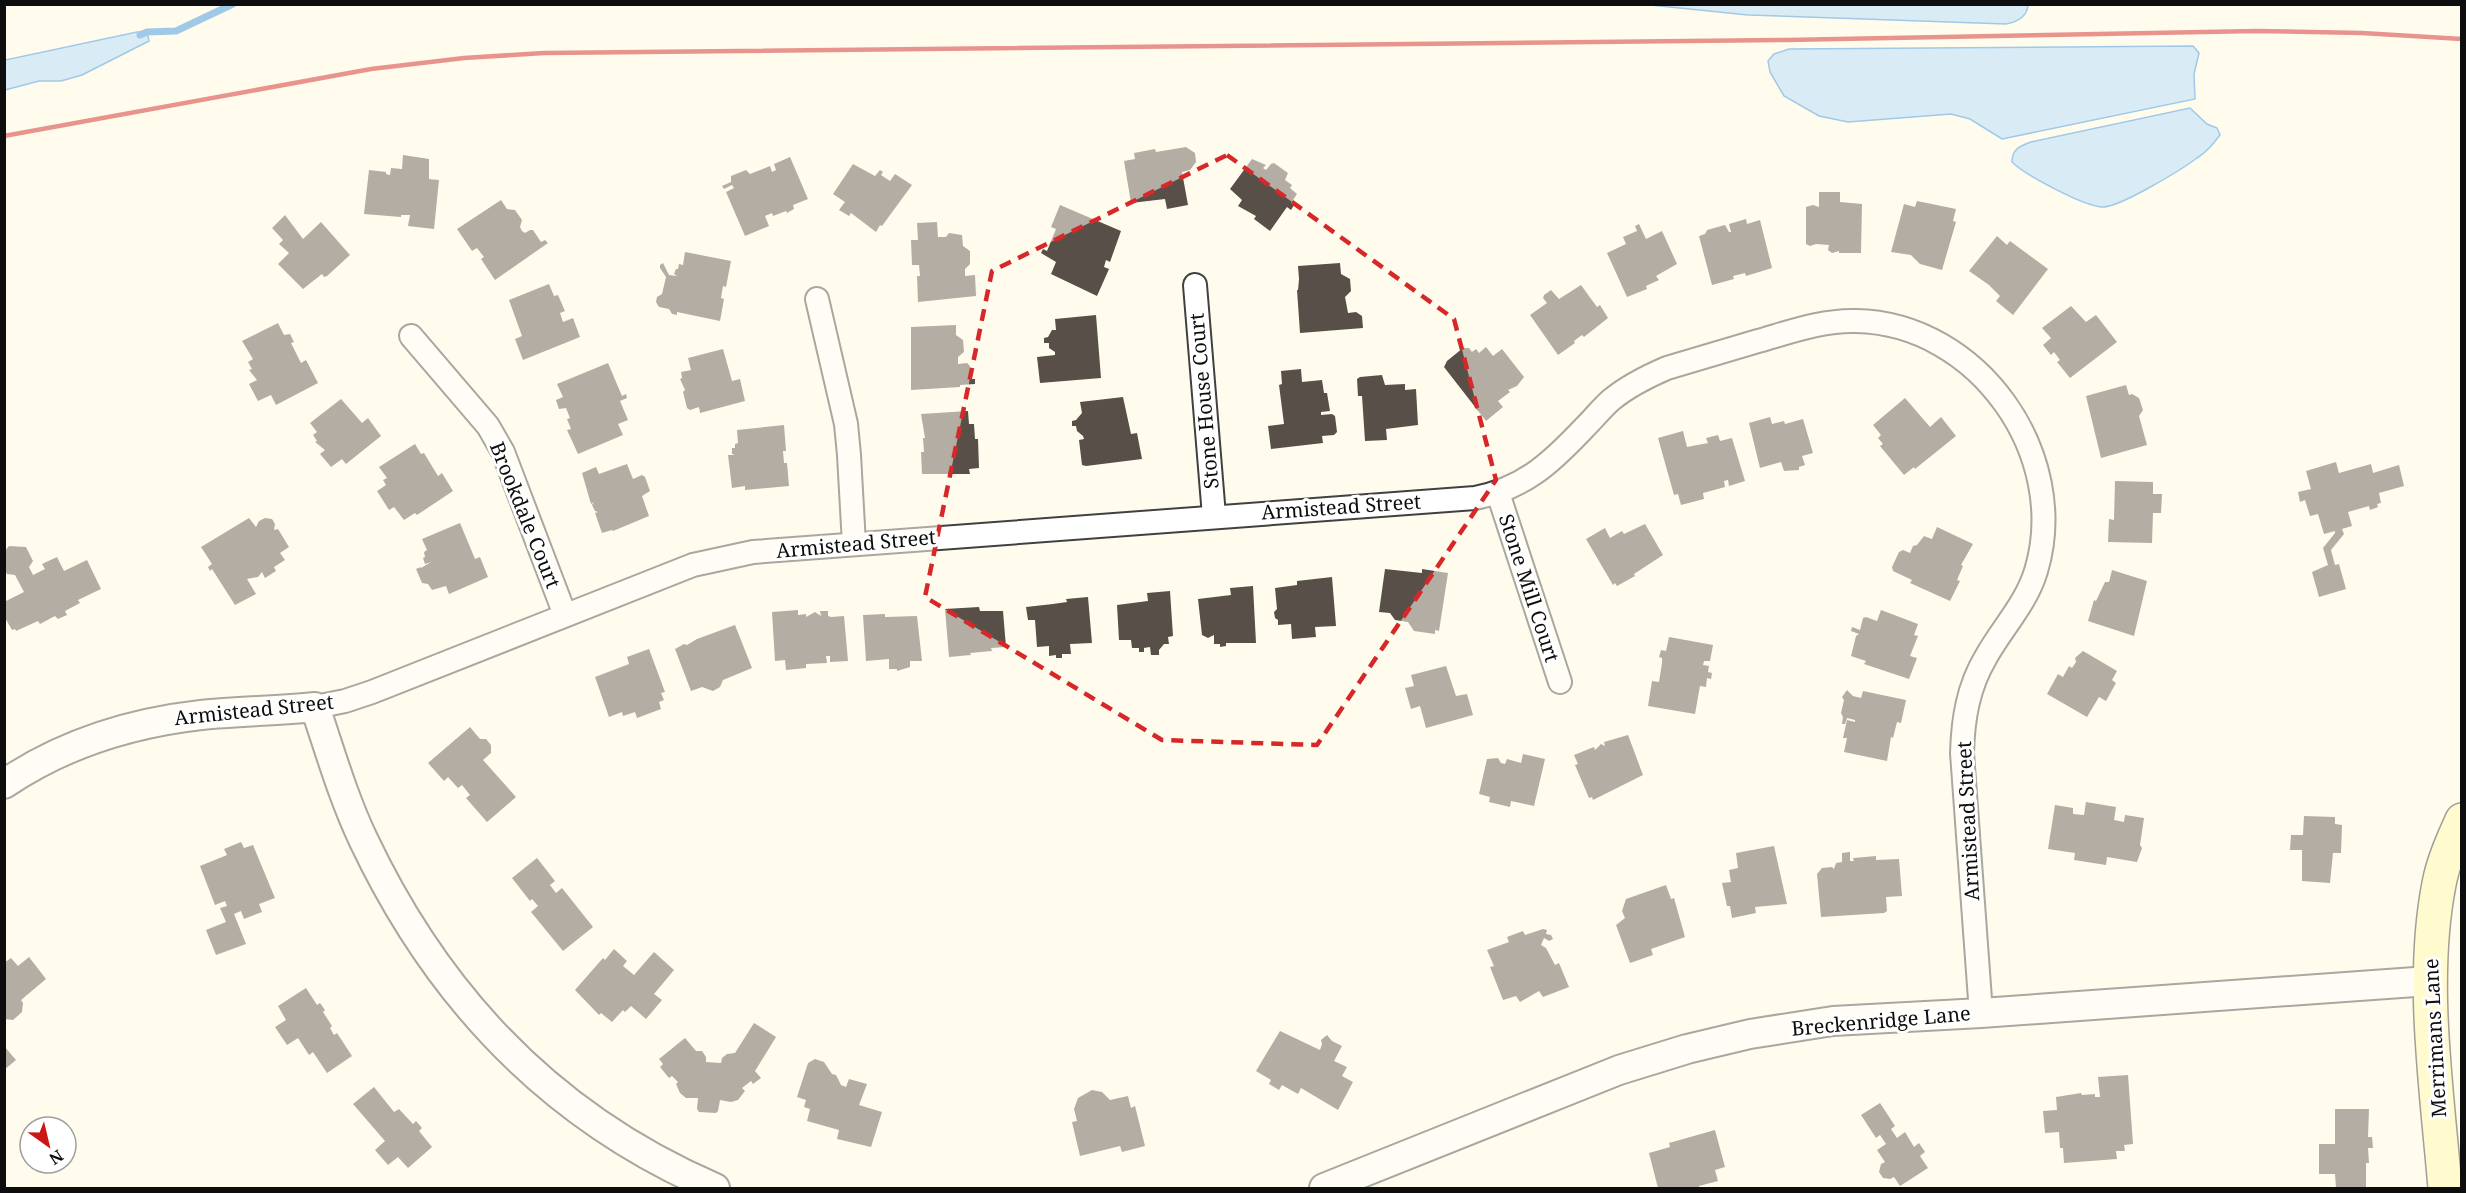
<svg xmlns="http://www.w3.org/2000/svg" width="2466" height="1193" font-family="'Noto Serif',serif">
<style>
.water{fill:#acdafd;stroke:#2b8cdc;stroke-width:1.5}
.lines{fill:none;stroke-linecap:round;stroke-linejoin:round}
.stream{stroke:#2b8cdc;stroke-width:7}
.building{fill:#574f48}
.minor-casing{stroke:#404040;stroke-width:26}
.tertiary-casing{stroke:#404040;stroke-width:32}
.secondary-casing{stroke:#2f2f2f;stroke-width:36}
.minor{stroke:#fff;stroke-width:22}
.tertiary{stroke:#fff;stroke-width:28}
.secondary{stroke:#fffaa9;stroke-width:33}
.rail{stroke:#cc1716;stroke-width:4.5}
.marked{fill:none;stroke:#d62828;stroke-width:4.5;stroke-dasharray:12 8;stroke-linejoin:round}
.labels{text-anchor:middle;stroke-width:6;stroke-linejoin:round;paint-order:stroke}
.street-label{font-size:20px;fill:#0d0d0d;stroke:#fff}
</style>
<rect width="100%" height="100%" fill="#fffcee"/>
<g class="water">
<path d="M2028,5C2027,17 2017,22 2006,24L1748,15L1650,5Z"/>
<polygon points="137,32 147,32 149,41 82,75 61,81 39,81 5,90 5,60"/>
<polygon points="2193,46 2199,53 2194,74 2195,99 2002,139 1970,119 1951,114 1848,122 1819,116 1784,96 1770,72 1768,61 1774,54 1789,49"/>
<path d="M2190,108L2207,124L2217,128L2220,135C2213,144 2207,152 2197,158C2181,170 2120,207 2103,207C2085,207 2025,175 2012,162C2012,149 2020,146 2031,142Z"/>
</g>
<g class="lines">
<polyline class="stream" points="140,35 147,32 176,31 233,4"/>
</g>
<g class="building">
<polygon points="1186,147 1195,153 1196,162 1190,170 1182,172 1188,205 1167,209 1165,199 1131,203 1124,161 1135,159 1134,153 1155,149 1156,152"/>
<polygon points="403,155 429,159 429,179 439,180 434,229 408,226 410,215 401,215 401,217 364,214 369,170 386,172 386,174 390,175 391,168 402,169"/>
<polygon points="790,157 808,199 793,205 794,209 787,213 786,211 773,216 772,213 765,216 769,226 745,236 726,192 734,188 732,185 724,189 722,186 731,182 731,176 746,170 750,174 770,166 772,172 776,170 774,164"/>
<polygon points="1252,159 1266,165 1263,168 1266,170 1271,164 1274,163 1288,173 1285,180 1292,185 1290,188 1297,194 1291,203 1294,205 1291,210 1287,207 1270,231 1254,219 1256,216 1238,206 1242,200 1230,189"/>
<polygon points="853,164 875,176 880,170 883,172 881,175 890,181 895,174 912,185 882,226 880,225 876,232 851,213 849,216 839,210 845,202 833,194"/>
<polygon points="1819,192 1840,192 1840,202 1862,204 1861,253 1839,253 1839,251 1832,253 1828,250 1829,245 1816,244 1810,246 1806,244 1806,207 1813,205 1819,207"/>
<polygon points="501,200 507,209 515,210 522,220 520,227 522,231 525,233 530,230 533,230 541,242 545,240 548,243 495,280 481,259 484,257 477,248 472,251 457,229"/>
<polygon points="1917,201 1956,209 1953,221 1956,222 1942,270 1920,264 1911,255 1891,252 1904,204 1915,207"/>
<polygon points="1060,205 1121,231 1110,262 1106,260 1104,267 1109,269 1097,296 1051,274 1056,262 1041,253 1043,249 1047,251 1056,229 1051,227"/>
<polygon points="285,215 303,239 321,222 350,255 327,276 324,277 322,274 303,289 278,264 289,253 279,244 283,240 272,228"/>
<polygon points="1746,219 1747,224 1760,220 1772,268 1746,276 1745,273 1733,276 1734,279 1712,285 1699,236 1705,234 1707,230 1725,225 1729,232 1731,232 1729,224"/>
<polygon points="937,222 938,237 946,237 949,233 962,235 963,246 970,251 970,264 965,269 965,276 975,275 976,296 918,302 917,276 920,276 919,265 912,265 911,240 918,240 917,223"/>
<polygon points="1639,224 1646,239 1662,231 1677,264 1656,276 1659,280 1646,286 1647,289 1627,297 1607,253 1626,244 1623,237 1637,231 1635,226"/>
<polygon points="1997,236 2007,245 2010,241 2048,269 2013,315 1996,301 2000,296 1989,285 1969,271"/>
<polygon points="685,252 731,261 726,287 723,286 721,298 724,299 720,321 677,312 677,315 672,314 669,309 659,307 656,302 657,297 662,294 666,277 660,268 660,265 663,263 669,275 677,276 674,274 676,269 678,269 679,264 683,265"/>
<polygon points="1340,263 1341,274 1350,279 1351,291 1345,297 1348,313 1356,312 1362,316 1363,328 1300,333 1297,290 1298,290 1299,279 1298,266"/>
<polygon points="549,284 554,296 558,295 565,311 560,313 563,322 573,318 580,337 523,360 515,339 522,336 509,300"/>
<polygon points="1581,285 1597,307 1600,305 1608,318 1584,337 1582,335 1574,341 1575,343 1558,355 1530,315 1547,303 1543,298 1544,295 1551,290 1559,299"/>
<polygon points="2071,306 2086,322 2096,315 2117,342 2070,378 2057,362 2060,360 2054,352 2051,355 2043,345 2051,338 2042,328"/>
<polygon points="1096,315 1101,378 1040,383 1037,357 1055,355 1055,352 1049,348 1049,343 1044,343 1044,338 1048,337 1052,330 1056,330 1055,319"/>
<polygon points="278,323 284,335 290,334 294,342 291,343 301,363 306,360 318,383 276,405 271,395 258,401 249,384 257,380 249,370 252,369 248,362 253,359 242,341"/>
<polygon points="956,325 956,335 963,340 964,352 958,357 958,364 967,363 970,366 970,379 975,379 975,384 960,385 960,387 911,390 911,327"/>
<polygon points="1486,347 1493,356 1502,349 1524,377 1517,386 1508,390 1510,392 1498,401 1503,407 1486,421 1444,367 1447,361 1463,348 1469,348 1472,352 1476,349 1479,353"/>
<polygon points="723,349 732,381 740,379 745,401 700,413 699,407 690,410 687,408 683,392 685,390 680,379 682,378 681,372 691,370 688,358"/>
<polygon points="608,363 622,396 626,394 627,398 620,401 628,420 618,424 623,435 578,454 567,430 571,429 567,419 570,418 566,408 559,409 556,400 563,397 557,384"/>
<polygon points="1301,369 1302,382 1322,380 1324,393 1327,393 1330,411 1321,412 1321,415 1332,414 1335,416 1337,432 1334,435 1322,436 1323,443 1271,449 1268,426 1284,424 1279,385 1282,384 1281,371"/>
<polygon points="1382,375 1385,385 1405,384 1405,390 1416,389 1418,425 1386,429 1387,440 1365,441 1362,396 1358,396 1357,379 1360,377"/>
<polygon points="2126,385 2129,395 2132,394 2139,398 2143,410 2139,416 2147,445 2101,458 2086,396"/>
<polygon points="1123,397 1131,434 1137,433 1142,459 1086,466 1082,465 1079,440 1084,439 1083,436 1077,431 1076,426 1072,426 1072,421 1076,420 1082,413 1080,402"/>
<polygon points="1905,398 1930,427 1941,417 1956,436 1915,469 1914,467 1904,475 1880,446 1883,444 1878,438 1881,435 1873,425"/>
<polygon points="341,399 362,423 368,418 381,436 346,464 342,459 331,467 320,454 325,450 315,442 317,441 313,435 317,432 310,423"/>
<polygon points="968,411 969,424 974,424 975,439 978,439 979,468 969,469 970,474 922,474 921,452 924,452 923,438 925,438 921,414"/>
<polygon points="1770,417 1772,424 1784,421 1785,424 1803,419 1813,453 1802,456 1805,465 1799,467 1799,470 1784,471 1781,462 1760,468 1749,423"/>
<polygon points="784,425 786,451 783,451 784,463 787,463 789,486 745,490 745,486 732,488 728,455 735,455 732,454 732,448 735,448 735,444 738,443 737,430"/>
<polygon points="1683,431 1687,447 1708,443 1706,438 1718,435 1720,441 1732,438 1745,481 1729,486 1728,480 1724,481 1725,487 1703,493 1704,499 1681,505 1678,494 1674,495 1658,438"/>
<polygon points="415,444 421,454 424,453 438,476 442,473 453,491 417,515 415,513 404,520 394,507 389,510 377,491 386,485 383,480 387,478 379,467"/>
<polygon points="2336,462 2339,473 2371,464 2373,473 2399,465 2404,486 2379,493 2381,503 2377,504 2378,507 2370,510 2369,506 2348,512 2352,526 2342,529 2344,534 2331,550 2335,565 2339,564 2346,589 2319,597 2312,572 2328,565 2323,548 2335,533 2335,531 2324,534 2318,514 2310,516 2305,500 2300,502 2298,492 2311,489 2306,471"/>
<polygon points="627,464 633,479 642,475 645,477 650,491 642,496 649,516 613,531 612,530 602,533 595,513 598,512 595,511 592,505 594,502 591,504 582,473 596,467 599,474"/>
<polygon points="2115,481 2153,482 2153,494 2162,494 2161,513 2153,513 2152,543 2108,542 2109,519 2114,520"/>
<polygon points="249,518 256,527 259,521 265,518 272,519 275,524 274,530 278,529 289,547 280,553 285,560 274,567 276,571 265,578 262,572 258,577 247,579 256,594 235,605 212,569 210,571 208,567 212,564 201,547"/>
<polygon points="460,523 475,559 480,557 488,577 449,594 446,586 432,590 428,584 422,583 416,569 421,567 421,568 431,562 425,564 423,558 425,557 424,552 427,550 422,539"/>
<polygon points="1645,524 1663,555 1634,574 1635,576 1617,586 1615,583 1613,585 1586,539 1605,528 1610,538 1622,531 1624,534"/>
<polygon points="1937,527 1973,544 1961,565 1963,566 1957,580 1960,581 1950,601 1910,583 1912,580 1893,571 1892,567 1899,552 1903,550 1910,553 1913,546 1917,545 1924,536 1932,539"/>
<polygon points="9,546 26,547 33,561 29,567 33,575 45,569 42,564 57,557 64,571 87,560 101,589 78,600 80,603 65,611 67,615 58,619 55,616 40,624 38,621 16,631 15,629 12,630 4,616 4,602 24,592 15,575 7,574 4,568 4,552"/>
<polygon points="1385,569 1422,573 1422,569 1448,573 1439,631 1435,630 1435,634 1414,631 1408,622 1395,620 1390,613 1379,612"/>
<polygon points="2112,570 2147,581 2134,636 2088,621 2094,600 2096,601 2105,582 2109,582"/>
<polygon points="1332,577 1336,626 1315,627 1316,637 1292,639 1291,624 1278,625 1278,620 1275,618 1274,612 1277,609 1275,588 1297,585 1297,581"/>
<polygon points="1253,586 1256,643 1226,643 1226,646 1220,647 1220,644 1214,644 1214,635 1208,638 1202,635 1198,599 1231,595 1230,588"/>
<polygon points="1170,591 1173,636 1168,637 1169,644 1164,644 1159,650 1159,655 1151,655 1150,647 1144,648 1144,652 1139,652 1139,648 1132,648 1131,640 1119,640 1117,605 1148,601 1147,593"/>
<polygon points="1088,597 1092,643 1070,644 1071,654 1062,654 1062,658 1056,658 1056,655 1049,656 1049,646 1037,647 1035,620 1028,620 1026,607 1053,604 1067,602 1066,599"/>
<polygon points="979,607 980,611 1003,611 1006,647 991,648 992,651 970,653 971,655 949,657 945,609"/>
<polygon points="798,610 798,615 806,614 806,617 815,612 821,616 820,611 828,611 828,616 831,617 844,616 848,661 830,662 830,656 826,656 827,663 806,664 806,668 786,670 785,660 775,661 772,612"/>
<polygon points="1881,610 1918,624 1914,635 1918,636 1910,656 1917,658 1909,679 1864,664 1866,661 1851,656 1856,636 1859,634 1851,631 1852,627 1860,630 1863,618 1866,617 1877,621"/>
<polygon points="885,614 885,617 917,616 922,661 910,661 910,667 897,671 897,669 889,669 889,659 866,661 863,615"/>
<polygon points="735,625 752,668 723,680 720,687 713,691 702,687 691,691 675,649 684,644 687,645 697,639"/>
<polygon points="1669,637 1713,645 1710,661 1704,661 1703,665 1709,666 1708,672 1712,673 1711,679 1707,678 1706,687 1700,686 1695,714 1648,706 1652,681 1659,682 1662,663 1662,658 1659,657 1661,650 1666,651"/>
<polygon points="649,649 665,692 661,693 664,700 659,702 661,709 637,718 635,712 623,716 622,712 609,717 595,677 629,664 627,657"/>
<polygon points="2083,651 2117,671 2112,680 2116,683 2106,701 2099,697 2087,717 2047,694 2058,674 2063,677 2069,666 2072,668 2076,662 2075,658"/>
<polygon points="1446,666 1456,696 1467,694 1473,715 1426,728 1420,706 1411,709 1405,688 1414,686 1411,675"/>
<polygon points="1847,690 1853,696 1861,698 1863,691 1906,700 1901,723 1897,722 1893,738 1891,737 1887,761 1844,752 1847,738 1843,738 1847,720 1855,722 1855,720 1847,718 1845,724 1842,724 1843,717 1841,713 1844,700 1842,697"/>
<polygon points="470,727 480,739 486,739 491,745 491,753 483,760 516,797 487,822 466,798 470,795 462,785 458,788 448,777 444,781 428,763"/>
<polygon points="1628,735 1643,775 1593,800 1592,797 1589,798 1575,765 1578,764 1574,755 1594,747 1595,750 1601,744 1605,746 1604,742"/>
<polygon points="1523,754 1545,759 1534,806 1511,801 1510,807 1489,802 1490,797 1479,794 1487,759 1498,758 1501,763 1505,764 1507,759 1521,763"/>
<polygon points="2086,802 2116,807 2114,820 2124,822 2125,815 2144,818 2140,845 2142,848 2137,862 2107,857 2106,865 2074,860 2075,853 2048,849 2055,805 2073,808 2073,814 2084,815"/>
<polygon points="2304,816 2335,817 2335,824 2342,825 2341,853 2333,853 2330,883 2302,881 2302,850 2290,850 2291,835 2303,835"/>
<polygon points="241,842 244,848 253,845 275,898 259,904 262,912 244,919 241,911 234,914 246,944 216,955 206,930 226,922 220,908 227,906 225,901 215,905 200,866 227,855 224,849"/>
<polygon points="1774,846 1787,904 1755,907 1756,913 1732,918 1730,906 1727,906 1722,883 1731,882 1729,870 1738,868 1736,853"/>
<polygon points="1850,852 1850,861 1854,861 1853,858 1876,856 1876,860 1899,859 1902,896 1886,897 1887,911 1884,913 1821,917 1817,874 1822,868 1832,867 1834,869 1836,863 1842,862 1842,853"/>
<polygon points="537,858 555,881 550,885 556,893 562,888 593,927 563,951 531,912 538,906 532,899 530,901 512,878"/>
<polygon points="1666,885 1671,899 1674,898 1685,937 1651,949 1653,955 1630,963 1616,925 1625,918 1622,911 1626,899"/>
<polygon points="1543,929 1547,930 1546,934 1551,935 1553,939 1549,941 1544,938 1541,945 1546,948 1555,965 1559,963 1569,987 1543,997 1539,991 1520,1002 1516,996 1503,1000 1490,967 1494,966 1487,950 1509,942 1507,937 1523,931 1525,935"/>
<polygon points="614,949 627,961 623,966 634,975 654,952 674,970 654,994 662,1000 646,1019 631,1006 625,1012 623,1010 612,1022 601,1013 599,1015 575,990 603,958 605,960"/>
<polygon points="29,957 46,979 21,1000 23,1003 22,1012 13,1020 4,1019 4,963 11,958 18,966"/>
<polygon points="306,988 317,1005 320,1003 325,1010 323,1012 332,1026 330,1028 334,1035 337,1033 352,1056 327,1073 313,1052 309,1055 298,1038 287,1045 275,1027 286,1020 278,1006"/>
<polygon points="754,1023 776,1037 755,1071 761,1078 753,1084 751,1081 742,1088 745,1091 738,1100 731,1102 720,1100 718,1111 716,1113 699,1112 697,1109 698,1098 686,1098 680,1093 676,1084 678,1082 672,1076 669,1078 660,1067 663,1064 659,1059 685,1038 696,1051 702,1051 706,1057 706,1062 721,1063 722,1058 727,1054 735,1053"/>
<polygon points="1280,1031 1320,1050 1322,1044 1321,1040 1327,1035 1332,1041 1342,1046 1334,1061 1347,1067 1342,1076 1353,1082 1338,1110 1301,1088 1298,1094 1282,1085 1279,1090 1269,1084 1271,1080 1256,1071"/>
<polygon points="4,1046 16,1060 4,1070"/>
<polygon points="815,1059 824,1062 832,1074 836,1075 841,1085 846,1087 849,1079 867,1084 859,1105 882,1112 871,1147 837,1139 839,1130 807,1121 810,1109 804,1107 806,1100 797,1097 808,1063"/>
<polygon points="2128,1075 2133,1144 2124,1145 2125,1151 2116,1151 2117,1159 2064,1163 2063,1148 2060,1148 2059,1132 2045,1133 2043,1111 2057,1110 2056,1097 2081,1093 2082,1095 2095,1094 2095,1097 2100,1097 2098,1077"/>
<polygon points="374,1087 394,1112 399,1109 413,1124 416,1121 422,1128 419,1131 432,1147 408,1168 398,1157 388,1165 375,1150 385,1141 353,1104"/>
<polygon points="1092,1090 1102,1092 1110,1100 1128,1096 1131,1108 1135,1106 1145,1146 1122,1152 1120,1146 1080,1156 1072,1122 1077,1121 1074,1109 1078,1098"/>
<polygon points="1880,1103 1895,1126 1891,1129 1897,1138 1905,1132 1914,1147 1919,1143 1925,1152 1920,1156 1928,1168 1900,1186 1894,1177 1890,1179 1883,1178 1879,1172 1881,1164 1885,1162 1877,1150 1886,1144 1880,1135 1876,1138 1861,1115"/>
<polygon points="2335,1109 2369,1109 2368,1137 2372,1137 2373,1148 2368,1148 2369,1163 2366,1163 2366,1188 2336,1188 2335,1174 2319,1174 2319,1144 2335,1144"/>
<polygon points="1715,1130 1725,1167 1715,1170 1718,1181 1699,1186 1699,1188 1658,1188 1649,1153 1670,1147 1669,1143"/>
</g>
<g class="lines">
<g class="minor-casing">
<g id="minor">
<polyline points="1195,285 1214,516"/>
<polyline points="817,299 846,424 849,455 854,544"/>
<polyline points="411,336 488,426 503,452 565,615"/>
<polyline points="1498,493 1560,682"/>
<path d="M315,707L345,701L372,692L693,565L753,552L1475,498C1525,488 1552,462 1585,427C1594,418 1602,408 1611,400C1628,386 1646,377 1667,368C1697,359 1728,350 1758,341C1790,332 1822,320 1856,321C1978,323 2071,455 2036,571C2026,604 2002,628 1986,657C1968,687 1963,719 1962,753L1981,1013"/>
</g>
</g>
<g class="tertiary-casing">
<g id="tertiary">
<path d="M4,784C63,744 130,723 201,715C239,711 277,711 315,707C330,751 343,797 363,839C438,998 552,1118 715,1188"/>
<polyline points="1324,1188 1619,1070 1687,1049 1750,1034 1833,1021 1981,1013 2429,981"/>
</g>
</g>
<g class="secondary-casing">
<path id="secondary" d="M2445,1188C2437,1090 2420,981 2439,884C2443,862 2453,840 2462,820"/>
</g>
<use href="#minor" class="minor"/>
<use href="#tertiary" class="tertiary"/>
<use href="#secondary" class="secondary"/>
<polyline class="rail" points="4,136 371,69 464,58 544,53 1786,40 2256,31 2362,33 2462,39"/>
</g>
<path d="M0 0H2466V1193H0ZM1227,155L1454,319L1496,480L1317,745L1162,740L925,597L992,271Z" fill="#fffcee" fill-opacity=".55" fill-rule="evenodd"/>
<path class="marked" d="M1227,155L1454,319L1496,480L1317,745L1162,740L925,597L992,271Z"/>
<g class="labels">
<g class="street-label">
<text transform="translate(1204 401) rotate(-95)" y="7">Stone House Court</text>
<text transform="translate(1341 507) rotate(-4)" y="7">Armistead Street</text>
<text transform="translate(525 515) rotate(68)" y="7">Brookdale Court</text>
<text transform="translate(856 544) rotate(-5)" y="7">Armistead Street</text>
<text transform="translate(1529 588) rotate(72)" y="7">Stone Mill Court</text>
<text transform="translate(254 710) rotate(-6)" y="7">Armistead Street</text>
<text transform="translate(1968 821) rotate(-93)" y="7">Armistead Street</text>
<text transform="translate(1881 1021) rotate(-5)" y="7">Breckenridge Lane</text>
<text transform="translate(2435 1038) rotate(-93)" y="7">Merrimans Lane</text>
</g>
</g>
<rect width="2466" height="1193" fill="none" stroke="#0d0d0d" stroke-width="12"/>
<g transform="translate(48 1145) rotate(146)"><circle r="28" fill="#ffffff" stroke="#9e9e9e" stroke-width="1.5"/>
<path d="M0-4.5L10 22L0 15L-10 22Z" fill="#cc1716"/>
<text y="-9" font-size="16" font-weight="bold" text-anchor="middle" fill="#0d0d0d">N</text>
</g>
</svg>
